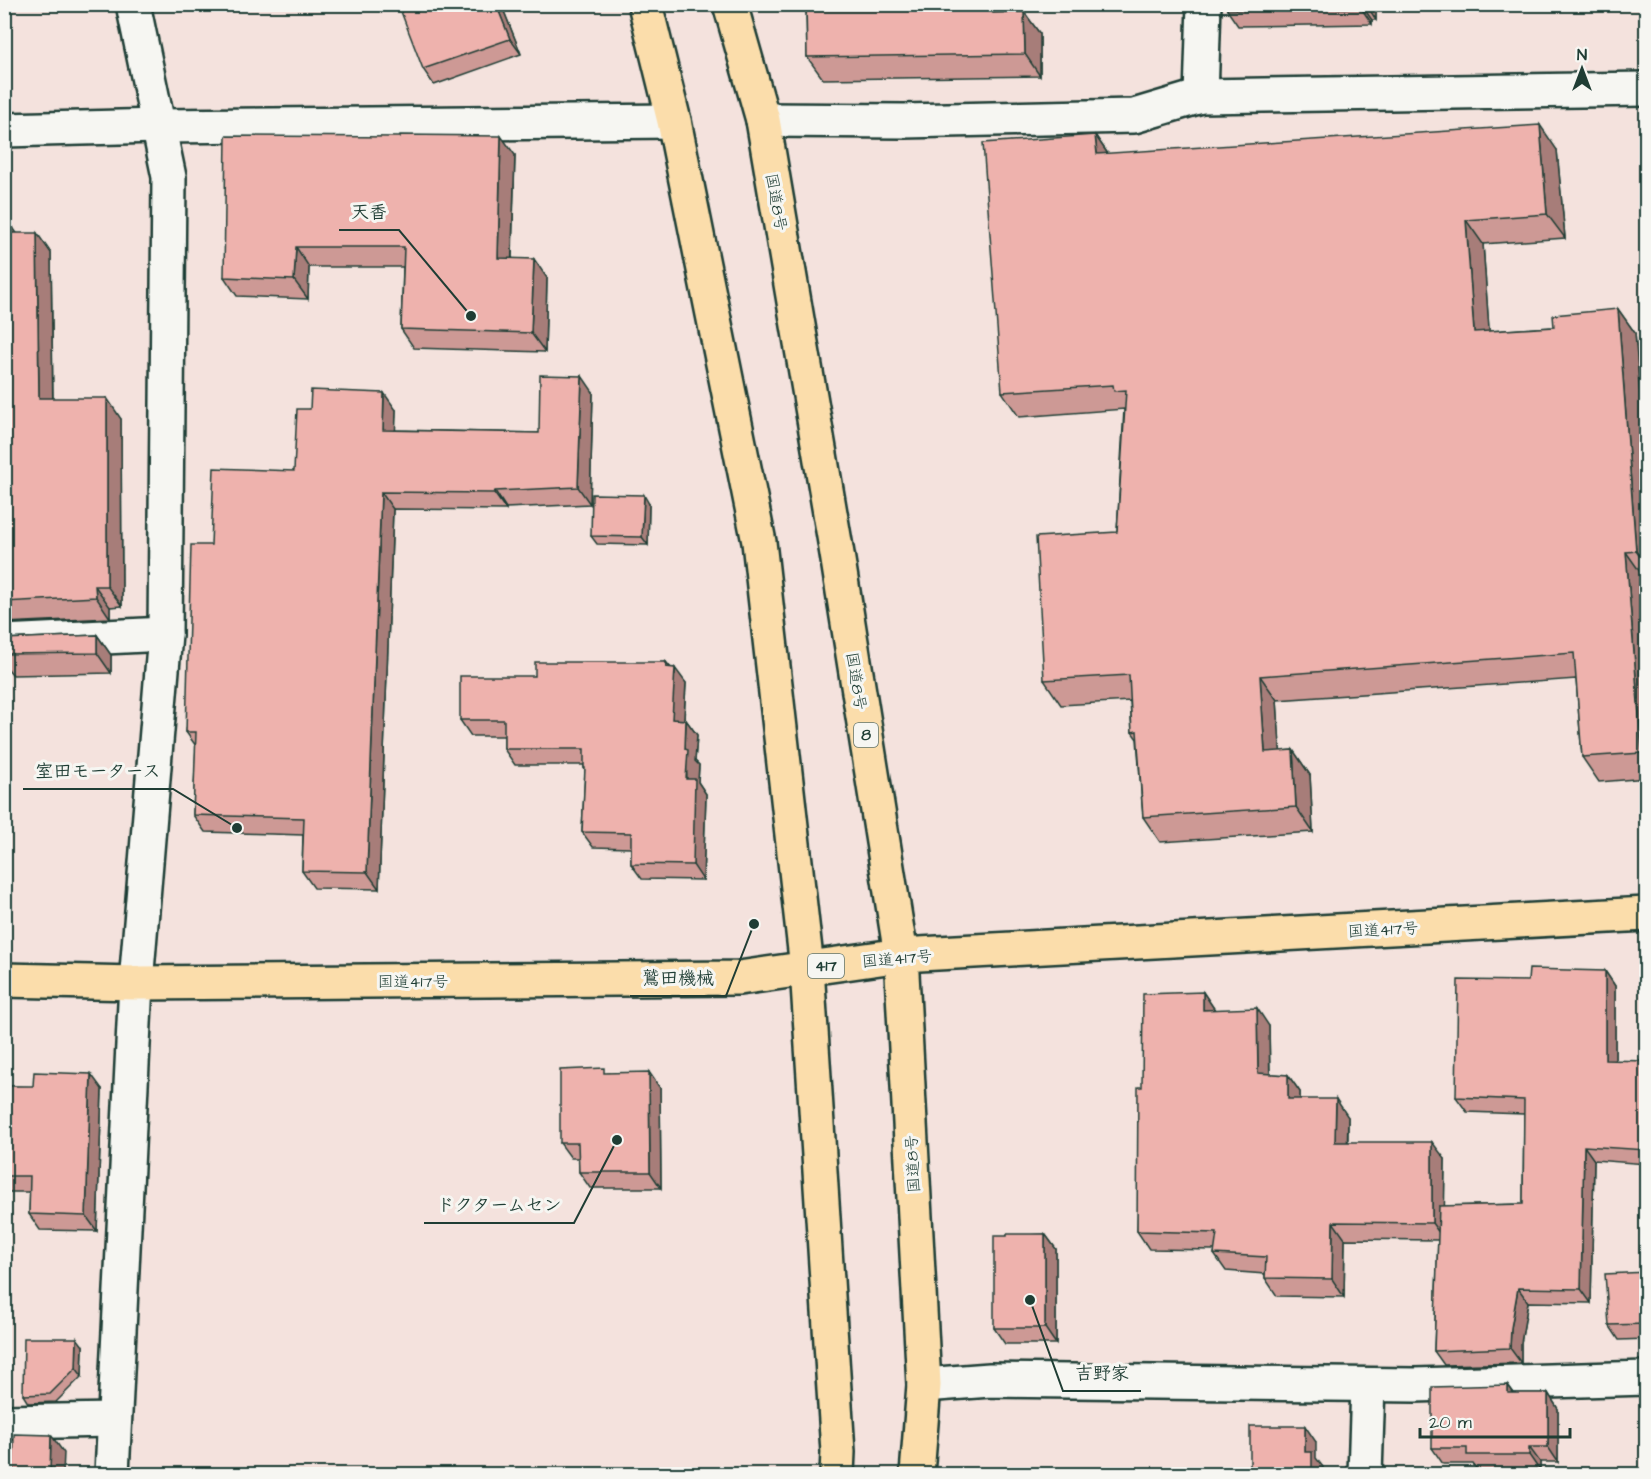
<svg xmlns="http://www.w3.org/2000/svg" width="1651" height="1479" font-family="'Architects Daughter','Klee One',sans-serif">
<style>
.lines{fill:none;stroke-linecap:round;stroke-linejoin:round}
.street-casing{stroke:#1f3d34;stroke-width:38}
.highway-casing{stroke:#1f3d34;stroke-width:38}
.street{stroke:#f6f6f2;stroke-width:33}
.highway{stroke:#fbddab;stroke-width:33}
.wall{fill:#cd9995;stroke:#1f3d34;stroke-width:1.5}
.shaded-wall{fill:#a77d79;stroke:#1f3d34;stroke-width:1.5}
.building{fill:#eeb2ad;stroke:#1f3d34;stroke-width:1.5}
.labels{text-anchor:middle;stroke-width:6;stroke-linejoin:round;paint-order:stroke}
.shield{fill:#f6f6f2;stroke:#60746d;stroke-width:1.5}
.shield-label{font-size:15px;font-weight:bold;fill:#1f3d34}
.street-label{font-size:16px;fill:#1f3d34;stroke:#f6f6f2}
.leader{fill:none;stroke:#1f3d34;stroke-width:2}
.callout-dot{fill:#1f3d34;stroke:#f6f6f2;stroke-width:2}
.callout-label{font-size:18px;text-anchor:middle;font-weight:bold;fill:#1f3d34;stroke:#f6f6f2;stroke-width:6;stroke-linejoin:round;paint-order:stroke}
</style>
<rect width="100%" height="100%" fill="#f4e2dd"/>
<filter id="ink" filterUnits="userSpaceOnUse"><feTurbulence type="fractalNoise" baseFrequency=".0167" numOctaves="2"/><feDisplacementMap in="SourceGraphic" scale="12" xChannelSelector="R" yChannelSelector="G"/><feConvolveMatrix kernelMatrix="1 2 1 2 8 2 1 2 1" color-interpolation-filters="sRGB"/></filter>
<g filter="url(#ink)">
<g class="lines">
<g class="street-casing">
<g id="street">
<polyline points="1201,96 1204,4"/>
<polyline points="763,120 904,121 1134,116 1201,96 1646,89"/>
<polyline points="4,130 159,126 674,121"/>
<polyline points="4,642 165,634"/>
<polyline points="924,1385 990,1380 1415,1385 1646,1378"/>
<polyline points="4,1422 114,1420"/>
<polyline points="112,1474 136,983 165,634 169,177 133,4"/>
<polyline points="1365,1474 1368,1385"/>
</g>
</g>
<g class="highway-casing">
<g id="highway">
<polyline points="645,4 674,121 759,542 807,968 838,1452 837,1474"/>
<polyline points="730,4 763,120 837,554 901,955 924,1385 917,1474"/>
<polyline points="4,980 136,983 739,978 901,955 1646,914"/>
</g>
</g>
<use href="#street" class="street"/>
<use href="#highway" class="highway"/>
</g>
<g class="wall">
<polygon points="501,4 521,54 434,85 423,69"/>
<polygon points="806,4 1008,4 1008,12 1024,12 1040,34 1040,76 823,79 807,57"/>
<polygon points="1227,4 1376,4 1376,20 1372,20 1372,24 1238,26 1227,10"/>
<polygon points="1095,135 1108,154 1557,150 1565,238 1483,244 1489,331 1554,327 1618,309 1635,333 1647,483 1647,576 1643,576 1647,623 1647,778 1599,782 1582,757 1576,679 1277,700 1280,751 1293,750 1310,775 1313,832 1160,842 1143,817 1137,739 1132,732 1130,701 1061,705 1044,680 1117,532 1124,409 1019,417 1002,392"/>
<polygon points="400,137 515,155 512,258 547,278 545,352 414,348 401,329 403,267 309,267 308,299 237,296 224,277"/>
<polygon points="4,220 8,220 16,233 51,253 53,398 121,419 122,606 110,607 110,618 4,623"/>
<polygon points="593,392 590,504 506,508 506,510 393,509 379,889 314,888 302,871 303,835 205,832 193,815 196,746 186,732 211,545 294,471 396,410 395,430 539,433"/>
<polygon points="649,504 648,545 597,544 591,536"/>
<polygon points="97,635 111,655 111,673 13,675 8,669 4,669 4,639"/>
<polygon points="666,662 671,668 686,683 684,720 686,720 697,735 695,761 699,765 698,782 706,794 703,880 642,879 631,864 631,848 593,847 582,832 585,770 584,768 584,765 515,765 504,749 504,736 471,736 460,720 535,676"/>
<polygon points="1605,971 1615,986 1615,1061 1647,1061 1647,1164 1594,1160 1591,1303 1528,1302 1521,1343 1521,1363 1444,1365 1434,1351 1438,1240 1345,1239 1344,1297 1277,1296 1265,1278 1265,1274 1226,1271 1214,1254 1215,1250 1149,1249 1137,1231 1142,1087 1203,992 1215,1010 1269,1026 1270,1074 1288,1075 1300,1092 1300,1099 1348,1117 1348,1142 1445,1159 1444,1206 1523,1204 1524,1114 1467,1112 1456,1097 1528,981"/>
<polygon points="608,1073 660,1088 661,1188 590,1188 579,1172 579,1158 571,1158 560,1143"/>
<polygon points="4,1086 102,1089 97,1231 40,1230 29,1214 30,1192 4,1192"/>
<polygon points="1045,1234 1056,1249 1056,1344 1005,1344 994,1328 1007,1236"/>
<polygon points="1647,1272 1647,1339 1619,1340 1609,1325"/>
<polygon points="83,1346 82,1376 56,1402 28,1403 23,1395"/>
<polygon points="1508,1385 1514,1393 1548,1393 1558,1409 1558,1462 1540,1462 1540,1471 1478,1471 1473,1464 1443,1464 1432,1448"/>
</g>
<g class="shaded-wall">
<polygon points="496,4 501,4 521,54 510,39"/>
<polygon points="993,4 1008,4 1009,35 993,13"/>
<polygon points="1361,4 1372,20 1372,24 1361,8"/>
<polygon points="1366,4 1376,4 1376,20"/>
<polygon points="1024,12 1040,34 1040,76 1025,54"/>
<polygon points="1540,125 1557,150 1565,238 1547,214"/>
<polygon points="1095,135 1112,160 1097,154"/>
<polygon points="501,136 515,155 511,277 498,258"/>
<polygon points="8,220 22,241 8,233"/>
<polygon points="1466,220 1483,244 1491,357 1474,332"/>
<polygon points="37,233 51,253 53,419 39,398"/>
<polygon points="296,247 309,267 308,299 294,280"/>
<polygon points="534,259 547,278 545,352 531,333"/>
<polygon points="1618,309 1635,333 1647,483 1647,566 1636,551"/>
<polygon points="582,376 593,392 590,504 578,487"/>
<polygon points="384,393 396,410 395,447 383,430"/>
<polygon points="107,398 121,419 122,606 107,586"/>
<polygon points="495,491 506,508 506,510 494,493"/>
<polygon points="381,492 393,509 379,889 367,872"/>
<polygon points="644,495 649,504 648,545 642,537"/>
<polygon points="1626,552 1643,576 1647,623 1647,759 1642,753"/>
<polygon points="95,586 110,607 110,618 96,597"/>
<polygon points="97,635 111,655 111,673 97,653"/>
<polygon points="666,662 675,674 675,668 686,683 683,734 672,719 666,667"/>
<polygon points="1260,676 1277,700 1282,776 1265,752"/>
<polygon points="686,720 697,735 695,761 699,765 698,782 706,794 703,880 693,865 685,749"/>
<polygon points="1293,750 1310,775 1313,832 1296,807"/>
<polygon points="1605,971 1615,986 1615,1075 1605,1060"/>
<polygon points="1203,992 1215,1010 1203,1010"/>
<polygon points="1257,1008 1269,1026 1270,1091 1258,1073"/>
<polygon points="649,1072 660,1088 661,1188 650,1172"/>
<polygon points="91,1074 102,1089 97,1231 86,1216"/>
<polygon points="1288,1075 1300,1092 1300,1116 1288,1099"/>
<polygon points="1336,1099 1348,1117 1347,1159 1335,1142"/>
<polygon points="1432,1142 1445,1159 1444,1240 1432,1223"/>
<polygon points="1584,1146 1594,1160 1591,1303 1581,1289"/>
<polygon points="1333,1222 1345,1239 1344,1297 1332,1279"/>
<polygon points="1045,1234 1056,1249 1056,1344 1045,1328"/>
<polygon points="1518,1288 1528,1302 1521,1343 1521,1363 1510,1348 1511,1328"/>
<polygon points="77,1338 83,1346 82,1376 76,1368"/>
<polygon points="1508,1385 1519,1401 1508,1393"/>
<polygon points="1548,1393 1558,1409 1558,1462 1548,1447"/>
<polygon points="1305,1426 1316,1442 1316,1458 1323,1467 1323,1474 1312,1474 1305,1452"/>
<polygon points="51,1435 64,1453 63,1474 50,1474"/>
<polygon points="1529,1447 1540,1462 1540,1471 1529,1455"/>
</g>
<g class="building">
<polygon points="412,4 496,4 510,39 423,69 400,9"/>
<polygon points="806,4 993,4 993,13 1024,12 1025,54 807,57"/>
<polygon points="1227,4 1361,4 1361,8 1227,10"/>
<polygon points="1540,125 1547,214 1466,220 1474,332 1554,327 1553,315 1618,309 1636,551 1626,552 1642,753 1582,757 1574,653 1260,676 1265,752 1293,750 1296,807 1143,817 1137,731 1132,732 1129,675 1044,680 1036,537 1117,532 1126,390 1114,391 1113,385 1002,392 983,143 1095,135 1097,154"/>
<polygon points="400,135 501,136 498,258 534,259 531,333 401,329 404,247 296,247 294,280 224,277 226,136 400,137"/>
<polygon points="4,220 8,220 8,233 37,233 39,398 107,398 107,586 95,586 96,597 4,602"/>
<polygon points="540,375 582,376 578,487 495,491 494,493 381,492 367,872 302,871 304,818 193,815 196,732 186,732 191,545 211,545 214,468 294,471 297,409 310,409 311,390 384,393 383,430 539,433"/>
<polygon points="592,494 644,495 642,537 591,536"/>
<polygon points="97,635 97,653 4,654 4,639"/>
<polygon points="535,662 666,662 666,667 675,668 672,719 686,720 685,749 688,750 686,779 695,779 693,865 631,864 631,833 582,832 585,768 584,768 584,749 504,749 504,720 460,720 460,676 535,676"/>
<polygon points="1529,969 1605,971 1605,1060 1647,1061 1647,1150 1584,1146 1581,1289 1518,1288 1511,1328 1510,1348 1434,1351 1439,1206 1523,1204 1524,1100 1456,1097 1458,980 1528,981"/>
<polygon points="1203,992 1203,1010 1257,1008 1258,1073 1288,1075 1288,1099 1336,1099 1335,1142 1432,1142 1432,1223 1333,1222 1332,1279 1265,1278 1266,1257 1214,1254 1217,1233 1137,1231 1138,1087 1142,1087 1143,994"/>
<polygon points="604,1068 604,1073 649,1072 650,1172 579,1172 578,1143 560,1143 560,1070"/>
<polygon points="34,1072 91,1074 86,1216 29,1214 30,1176 4,1176 4,1086 33,1086"/>
<polygon points="1007,1234 1045,1234 1045,1328 994,1328 994,1236 1007,1236"/>
<polygon points="1647,1272 1647,1324 1609,1325 1605,1274"/>
<polygon points="24,1338 77,1338 76,1368 50,1394 23,1395"/>
<polygon points="1508,1385 1508,1393 1548,1393 1548,1447 1529,1447 1529,1455 1467,1455 1467,1448 1432,1448 1432,1387"/>
<polygon points="1250,1426 1305,1426 1305,1452 1312,1452 1312,1474 1250,1474"/>
<polygon points="14,1434 51,1435 50,1474 13,1474"/>
</g>
</g>
<g class="labels">
<g class="shield">
<rect x="854" y="723" width="24" height="24" rx="4.5"/>
<rect x="808" y="954" width="36" height="24" rx="4.5"/>
</g>
<g class="shield-label">
<text x="866" y="740">8</text>
<text x="826" y="971">417</text>
</g>
<g class="street-label">
<text transform="translate(777 202) rotate(80)" y="6">国道8号</text>
<text transform="translate(857 681) rotate(81)" y="6">国道8号</text>
<text transform="translate(1383 929) rotate(-3)" y="6">国道417号</text>
<text transform="translate(897 958) rotate(-5)" y="6">国道417号</text>
<text x="413" y="987">国道417号</text>
<text transform="translate(912 1164) rotate(-93)" y="6">国道8号</text>
</g>
</g>
<path class="leader" d="M471 316L399 230H339M237 828L173 789H23M754 924L726 996H630M617 1140L574 1223H424M1030 1300L1063 1391H1141"/>
<g class="callout-dot">
<circle cx="471" cy="316" r="6"/>
<circle cx="237" cy="828" r="6"/>
<circle cx="754" cy="924" r="6"/>
<circle cx="617" cy="1140" r="6"/>
<circle cx="1030" cy="1300" r="6"/>
</g>
<g class="callout-label">
<text x="369" y="218">天香</text>
<text x="98" y="777">室田モータース</text>
<text x="678" y="984">鷲田機械</text>
<text x="499" y="1211">ドクタームセン</text>
<text x="1102" y="1379">吉野家</text>
</g>
<rect width="1651" height="1479" fill="none" stroke="#f6f6f2" stroke-width="24"/>
<rect x="12" y="12" width="1627" height="1455" fill="none" stroke="#1f3d34" stroke-width="2" filter="url(#ink)"/>
<g transform="translate(1582 69)" stroke="#f6f6f2" stroke-width="4.5" paint-order="stroke">
<path d="M0-4.5L10 22L0 15L-10 22Z" fill="#1f3d34"/>
<text y="-9" font-size="16" font-weight="bold" text-anchor="middle" fill="#1f3d34">N</text>
</g>
<path d="M1420 1428v9h150v-9" fill="none" stroke="#1f3d34" stroke-width="3"/>
<text x="1429" y="1428" font-size="18" fill="#1f3d34" stroke="#f6f6f2" stroke-width="4.5" paint-order="stroke">20 m</text>
</svg>
